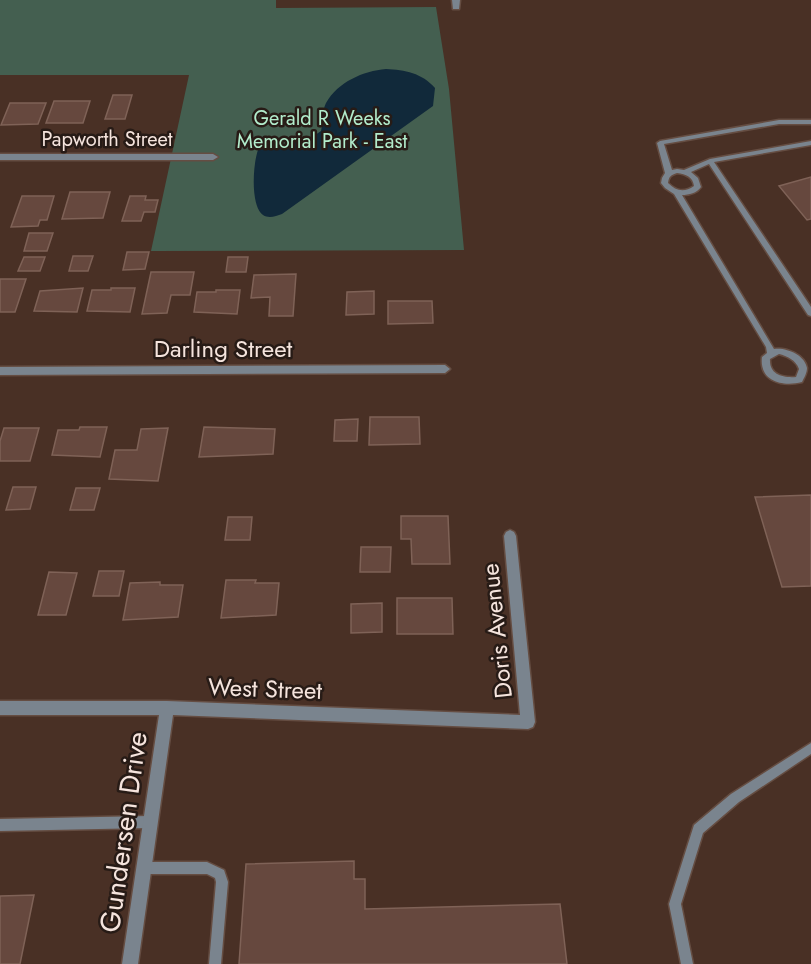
<svg xmlns="http://www.w3.org/2000/svg" width="811" height="964" font-family="Jost,sans-serif">
<style>
.green{fill:#445f50}
.water{fill:#11293a}
.building{fill:#66483e;stroke:#7f6257;stroke-width:1.5}
.lines{fill:none;stroke-linecap:round;stroke-linejoin:round}
.lane-casing{stroke:#654d42;stroke-width:3}
.street-casing{stroke:#654d42;stroke-width:3}
.lane{fill:#7a848e;fill-rule:evenodd}
.street{fill:#7a848e;fill-rule:evenodd}
.labels{text-anchor:middle;stroke-width:5;stroke-linejoin:round;paint-order:stroke}
.far-park-label{font-size:20px;fill:#b2eccc;stroke:#271b16}
.far-street-label{font-size:20px;fill:#f5e4dd;stroke:#271b16}
.street-label{font-size:24px;fill:#f5e4dd;stroke:#271b16}
.near-street-label{font-size:28px;fill:#f5e4dd;stroke:#271b16}
</style>
<rect width="100%" height="100%" fill="#493025"/>
<polygon class="green" points="0,0 276,0 276,8 436,7 449,89 464,250 151,251 189,75 0,75"/>
<path class="water" d="M386,69C405,70 422,73 435,88L433,106L282,214C276,216 269,219 263,215C250,205 253,164 258,150C279,141 302,146 321,131C323,123 322,110 326,103C338,82 363,71 386,69Z"/>
<g class="building">
<polygon points="113,95 132,95 125,119 105,119"/>
<polygon points="54,101 90,101 83,123 46,123"/>
<polygon points="10,103 46,103 38,124 1,125"/>
<polygon points="811,177 811,219 807,220 779,186"/>
<polygon points="70,192 110,192 103,218 62,219"/>
<polygon points="22,196 54,196 47,220 40,220 38,226 11,227"/>
<polygon points="130,196 146,196 145,200 158,200 155,212 144,212 141,221 122,221"/>
<polygon points="29,233 53,233 47,251 24,251"/>
<polygon points="127,252 149,252 145,269 123,270"/>
<polygon points="73,256 93,256 88,271 69,271"/>
<polygon points="24,257 45,257 40,271 18,271"/>
<polygon points="228,257 248,257 246,272 226,272"/>
<polygon points="151,272 194,272 190,295 171,295 167,313 142,314"/>
<polygon points="296,274 293,316 269,316 270,297 251,298 254,275"/>
<polygon points="0,279 26,279 15,312 0,312"/>
<polygon points="83,288 77,312 34,311 40,291"/>
<polygon points="111,288 135,288 130,312 87,311 92,290 111,290"/>
<polygon points="216,290 240,290 237,314 194,312 197,292 216,292"/>
<polygon points="374,291 374,314 346,315 347,292"/>
<polygon points="388,301 432,301 433,323 388,324"/>
<polygon points="370,417 419,417 420,444 369,445"/>
<polygon points="358,419 357,441 334,441 335,420"/>
<polygon points="80,427 107,427 100,457 52,455 58,430 79,430"/>
<polygon points="204,427 275,429 273,454 199,457"/>
<polygon points="4,428 39,428 30,461 0,461 0,441"/>
<polygon points="168,428 158,481 109,479 115,450 137,450 141,429"/>
<polygon points="13,487 36,487 30,509 6,510"/>
<polygon points="76,488 100,488 94,510 70,510"/>
<polygon points="811,495 811,586 782,587 755,497"/>
<polygon points="401,516 448,516 450,564 412,564 411,539 401,539"/>
<polygon points="228,517 252,517 250,540 225,540"/>
<polygon points="361,547 391,547 390,572 360,572"/>
<polygon points="99,571 124,571 119,596 93,596"/>
<polygon points="49,572 77,573 66,615 38,615"/>
<polygon points="226,580 256,580 255,583 279,583 276,615 221,618"/>
<polygon points="160,582 160,585 183,585 178,617 123,620 130,583"/>
<polygon points="397,598 452,598 453,634 397,634"/>
<polygon points="382,603 382,632 351,633 351,604"/>
<polygon points="354,861 354,879 365,879 365,909 560,904 567,964 239,964 246,864"/>
<polygon points="34,895 20,964 0,964 0,896"/>
</g>
<g class="lines">
<g class="lane-casing">
<g id="lane">
<path d="M779,120H811V124H779L664,144L672,170L677,169L684,170L710,159L811,141V145L714,162L811,307V316L808,315L709,164L691,172L698,178L701,187C697,193 689,195 682,195L774,349C786,347 805,355 807,368C807,373 804,378 802,382C782,387 759,381 762,357L767,353L766,347L674,194L665,188L661,183L662,178L665,173L657,143L660,141ZM677,173C686,174 693,177 694,186C684,193 676,191 668,183C669,176 671,175 677,173ZM779,354C787,356 796,360 799,369L796,377C783,378 769,375 770,359Z"/>
<polygon points="811,743 811,754 739,802 703,833 681,904 693,964 681,964 669,904 694,825 731,794"/>
<polygon points="149,816 153,818 155,822 153,826 149,828 0,831 0,819"/>
<polygon points="143,862 207,862 224,870 228,882 221,964 209,964 216,882 215,878 207,874 143,874 139,872 137,868 139,864"/>
</g>
</g>
<g class="street-casing">
<g id="street">
<polygon points="452,0 460,0 459,9 453,9"/>
<polygon points="0,154 213,154 218,157 213,160 0,160"/>
<polygon points="445,365 450,369 445,373 0,375 0,367"/>
<polygon points="510,530 514,532 516,536 535,722 533,727 528,729 173,715 138,964 122,964 159,715 0,715 0,701 167,701 520,715 504,536 506,532"/>
</g>
</g>
<use href="#lane" class="lane"/>
<use href="#street" class="street"/>
</g>
<g class="labels">
<g class="far-park-label">
<text x="322" y="125">Gerald R Weeks<tspan x="322" dy="23">Memorial Park - East</tspan></text>
</g>
<g class="far-street-label">
<text x="107" y="146">Papworth Street</text>
</g>
<g class="street-label">
<text x="223" y="357">Darling Street</text>
<text transform="translate(497 631) rotate(-96)" y="8">Doris Avenue</text>
<text transform="translate(265 689) rotate(2)" y="8">West Street</text>
</g>
<g class="near-street-label">
<text transform="translate(123 832) rotate(-82)" y="10">Gundersen Drive</text>
</g>
</g>
</svg>
